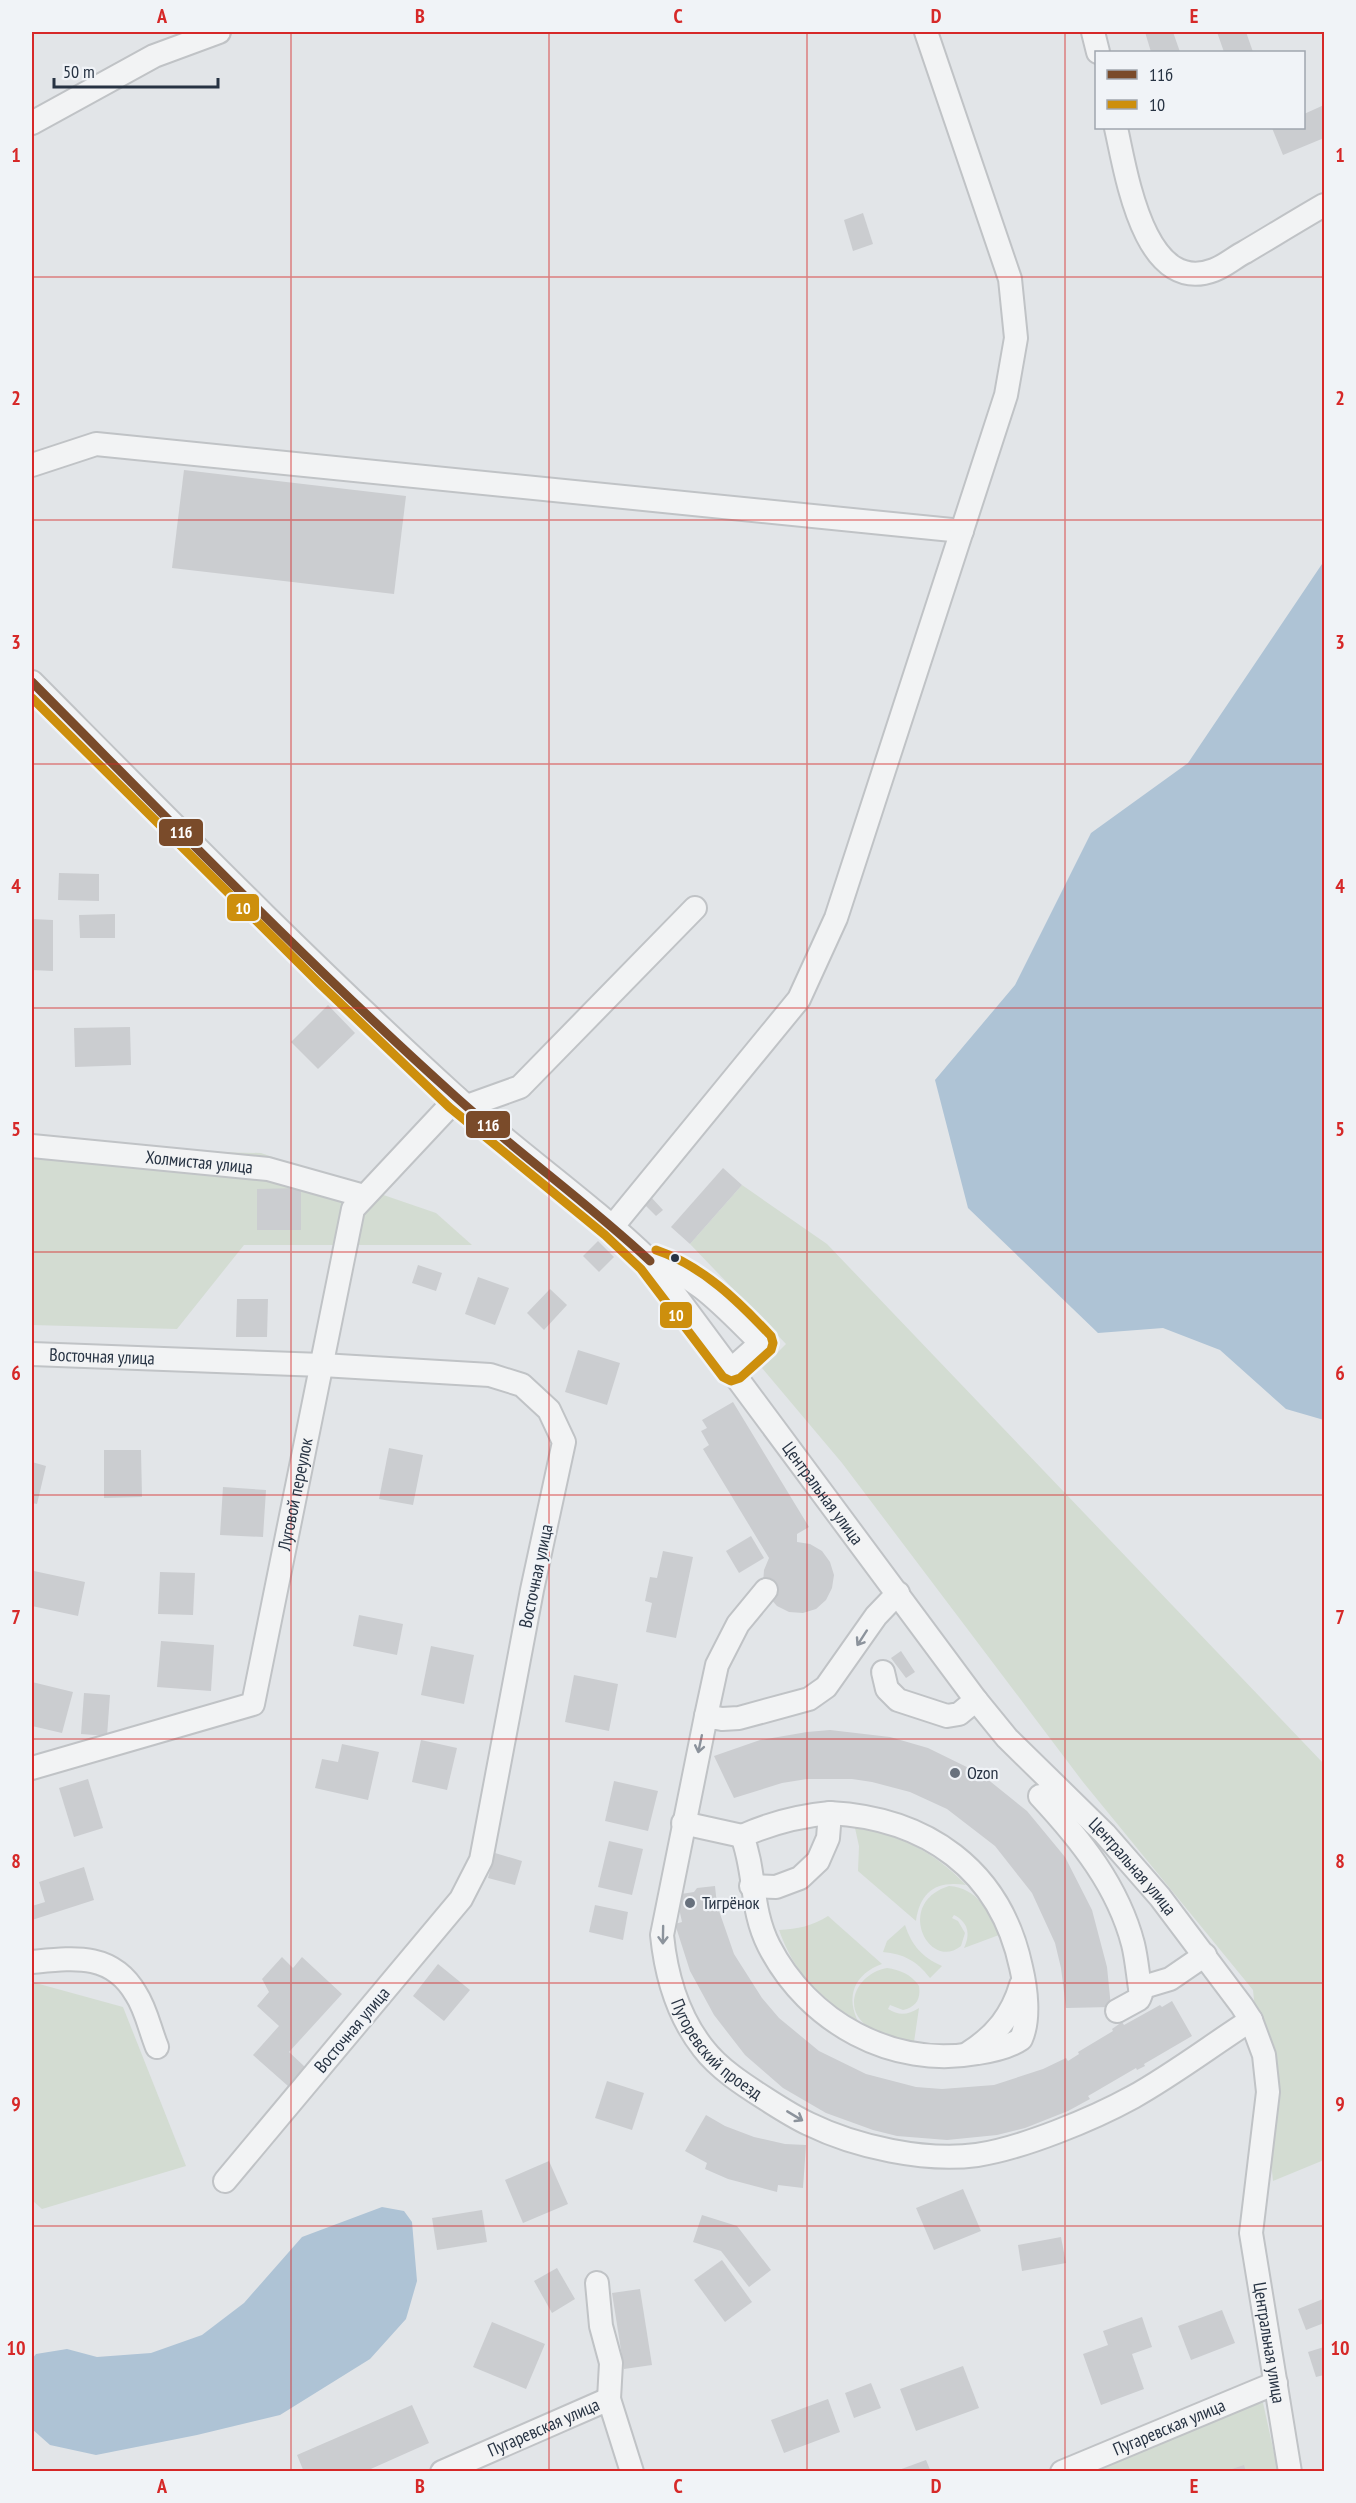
<svg xmlns="http://www.w3.org/2000/svg" width="1356" height="2503" font-family="'PT Sans Narrow',sans-serif">
<style>
.green{fill:#d3dcd2}
.water{fill:#aec3d5}
.building{fill:#cbcdd0}
.lines{fill:none;stroke-linecap:round;stroke-linejoin:round}
.minor-casing{stroke:#c0c3c6;stroke-width:26}
.minor{stroke:#f2f3f4;stroke-width:22}
.bus-1-casing{stroke:#f0f3f7;stroke-width:14}
.bus-2-casing{stroke:#f0f3f7;stroke-width:14}
.bus-1{stroke:#7a4b2a;stroke-width:9}
.bus-2{stroke:#cd8f0d;stroke-width:9}
.oneway{stroke:#8c939c}
.grid{fill:none;stroke:#d62828;stroke-width:1.5;stroke-opacity:0.55}
.bus-dot{fill:#273343;stroke:#f0f3f7;stroke-width:2}
.poi-dot{fill:#68717d;stroke:#f0f3f7;stroke-width:2}
.labels{text-anchor:middle;stroke-width:4.5;stroke-linejoin:round;paint-order:stroke}
.street-label{font-size:18px;fill:#273343;stroke:#f0f3f7}
.poi-label{font-size:18px;fill:#273343;stroke:#f0f3f7;text-anchor:start}
.line-badge{stroke:#f0f3f7;stroke-width:2}
.badge-label{font-size:16px;text-anchor:middle;font-weight:bold;fill:#fff}
.neatline{fill:none;stroke:#d62828;stroke-width:2}
.grid-label{font-size:20px;text-anchor:middle;font-weight:bold;fill:#d62828}
</style>
<rect width="100%" height="100%" fill="#e2e5e8"/>
<g class="green">
<polygon points="32,1148 261,1153 436,1213 472,1245 244,1245 177,1329 32,1325"/>
<polygon points="742,1185 827,1244 1324,1764 1324,2160 1273,2181 1253,1990 1083,1782 842,1463 762,1368 786,1344 690,1244"/>
<path d="M855,1828C900,1834 934,1852 966,1885C936,1880 920,1892 916,1921L858,1871L859,1846Z"/>
<path d="M949,1886C978,1888 988,1911 999,1935L964,1948C971,1934 968,1922 954,1915L952,1918L958,1921L965,1933L961,1946C929,1972 894,1903 949,1886Z"/>
<path d="M828,1916L882,1964C854,1974 845,1997 859,2023C820,2001 794,1972 779,1930C798,1929 812,1926 828,1916Z"/>
<path d="M905,1925C912,1946 922,1957 942,1966L930,1978C917,1961 904,1954 883,1952L887,1941Z"/>
<path d="M887,1968C900,1970 911,1974 919,1986C921,1999 916,2007 903,2010L890,2005L888,2009C899,2016 908,2015 919,2008L914,2042C899,2040 881,2036 868,2027C840,2007 858,1973 887,1968Z"/>
<polygon points="32,1982 123,2007 186,2166 42,2209 32,2200"/>
<polygon points="1262,2398 1278,2471 1073,2472"/>
</g>
<g class="water">
<polygon points="1324,561 1324,1420 1286,1409 1220,1350 1163,1328 1098,1333 968,1208 935,1080 1015,985 1091,833 1188,763"/>
<polygon points="382,2207 404,2211 412,2222 417,2281 406,2319 370,2359 280,2415 197,2435 96,2455 50,2445 32,2429 32,2359 36,2354 67,2349 97,2357 151,2353 202,2335 244,2303 302,2237"/>
</g>
<g class="building">
<polygon points="1145,32 1173,32 1180,52 1151,52"/>
<polygon points="1217,32 1246,32 1253,52 1224,52"/>
<polygon points="1324,105 1324,138 1283,155 1272,128 1304,128 1304,114"/>
<polygon points="863,213 873,244 853,251 844,220"/>
<polygon points="184,470 406,496 394,594 172,568"/>
<polygon points="59,873 99,874 99,901 58,900"/>
<polygon points="115,914 115,938 80,938 79,915"/>
<polygon points="32,919 53,920 53,971 32,970"/>
<polygon points="328,1005 355,1033 318,1069 291,1042"/>
<polygon points="130,1027 131,1065 75,1067 74,1028"/>
<polygon points="723,1168 742,1185 690,1244 671,1227"/>
<polygon points="301,1188 301,1230 257,1230 257,1189"/>
<polygon points="650,1196 663,1210 656,1216 643,1203"/>
<polygon points="598,1241 614,1257 599,1272 583,1256"/>
<polygon points="418,1265 442,1273 436,1291 412,1283"/>
<polygon points="478,1277 509,1288 495,1325 465,1314"/>
<polygon points="550,1289 567,1305 544,1330 527,1313"/>
<polygon points="237,1299 268,1299 267,1337 236,1337"/>
<polygon points="578,1350 620,1363 607,1405 565,1392"/>
<polygon points="733,1402 809,1527 797,1534 797,1542 810,1544 822,1551 830,1562 834,1575 832,1588 826,1600 816,1609 803,1613 789,1612 777,1606 768,1596 763,1584 764,1570 769,1558 703,1449 709,1445 701,1431 707,1428 702,1420"/>
<polygon points="389,1448 423,1455 413,1505 379,1499"/>
<polygon points="104,1450 141,1450 142,1497 104,1498"/>
<polygon points="32,1462 46,1466 37,1504 32,1503"/>
<polygon points="223,1487 266,1490 263,1537 220,1535"/>
<polygon points="751,1536 764,1558 739,1573 726,1551"/>
<polygon points="663,1551 693,1557 676,1638 646,1632 652,1603 645,1601 650,1577 657,1578"/>
<polygon points="34,1571 85,1582 78,1616 32,1606"/>
<polygon points="160,1572 195,1573 193,1615 158,1614"/>
<polygon points="359,1615 403,1624 397,1655 353,1646"/>
<polygon points="161,1641 214,1645 211,1691 157,1687"/>
<polygon points="431,1646 474,1655 464,1704 421,1695"/>
<polygon points="901,1651 915,1672 906,1678 891,1658"/>
<polygon points="574,1675 618,1684 609,1731 565,1722"/>
<polygon points="32,1682 73,1692 62,1733 32,1726"/>
<polygon points="84,1693 110,1695 107,1736 81,1734"/>
<polygon points="830,1730 890,1737 928,1748 981,1774 1027,1811 1065,1857 1092,1910 1107,1967 1111,2007 1066,2008 1061,1968 1055,1943 1032,1893 995,1846 947,1809 910,1792 872,1782 852,1779 807,1779 782,1783 734,1798 714,1756 760,1740 807,1732"/>
<polygon points="421,1740 457,1748 447,1790 412,1782"/>
<polygon points="342,1744 379,1752 368,1800 315,1788 322,1759 338,1762"/>
<polygon points="88,1779 103,1828 74,1837 59,1788"/>
<polygon points="614,1781 658,1791 648,1831 605,1821"/>
<polygon points="609,1841 643,1849 632,1895 598,1887"/>
<polygon points="495,1853 522,1861 515,1885 488,1878"/>
<polygon points="84,1867 94,1900 32,1920 32,1906 45,1902 39,1882"/>
<polygon points="715,1886 717,1905 734,1954 762,1998 779,2018 819,2051 866,2074 916,2087 942,2089 994,2085 1043,2069 1066,2058 1068,2061 1079,2054 1078,2052 1113,2031 1112,2029 1122,2022 1124,2025 1160,2005 1162,2007 1172,2001 1192,2036 1144,2064 1145,2066 1137,2070 1136,2068 1088,2096 1090,2099 1068,2111 1025,2128 997,2135 947,2140 897,2136 873,2130 826,2113 783,2088 745,2055 714,2015 690,1971 675,1924 682,1922 677,1899 681,1894 694,1892 697,1888"/>
<polygon points="595,1905 628,1912 623,1940 589,1932"/>
<polygon points="282,1957 293,1968 302,1957 342,1994 289,2052 305,2067 288,2086 253,2055 279,2026 257,2006 269,1992 262,1979"/>
<polygon points="438,1964 470,1990 444,2021 413,1996"/>
<polygon points="607,2081 644,2093 632,2130 595,2118"/>
<polygon points="706,2115 725,2126 754,2137 785,2144 806,2145 803,2188 778,2185 777,2192 728,2179 705,2169 707,2163 685,2151"/>
<polygon points="549,2161 568,2204 523,2223 505,2180"/>
<polygon points="963,2189 981,2231 934,2250 916,2208"/>
<polygon points="482,2210 487,2242 437,2250 432,2218"/>
<polygon points="702,2215 737,2226 771,2270 749,2287 721,2251 693,2242"/>
<polygon points="1061,2237 1066,2263 1022,2271 1018,2245"/>
<polygon points="722,2260 752,2302 725,2322 694,2280"/>
<polygon points="557,2268 575,2299 552,2313 534,2281"/>
<polygon points="640,2289 652,2365 624,2369 612,2293"/>
<polygon points="1323,2299 1324,2323 1306,2330 1298,2309"/>
<polygon points="1222,2310 1235,2343 1191,2360 1178,2326"/>
<polygon points="1142,2317 1152,2347 1132,2354 1144,2389 1101,2405 1083,2354 1108,2345 1103,2331"/>
<polygon points="492,2322 545,2344 526,2389 473,2367"/>
<polygon points="1324,2347 1324,2375 1316,2377 1308,2352"/>
<polygon points="963,2366 979,2408 916,2431 900,2389"/>
<polygon points="871,2383 881,2408 854,2418 845,2393"/>
<polygon points="828,2399 840,2432 784,2453 771,2420"/>
<polygon points="412,2405 429,2443 364,2472 304,2472 297,2455"/>
<polygon points="926,2460 931,2472 896,2472 896,2471"/>
<polygon points="1244,2465 1246,2472 1226,2472 1226,2471"/>
</g>
<g class="lines">
<g class="minor-casing">
<g id="minor">
<polyline points="1093,32 1098,52"/>
<polyline points="32,123 154,56 219,32"/>
<path d="M1116,128C1126,172 1144,297 1214,270C1225,266 1235,257 1245,252C1272,236 1298,220 1324,205"/>
<polyline points="32,465 96,444 962,531"/>
<path id="s1" d="M32,682C171,822 310,964 456,1097C519,1154 589,1202 650,1261L976,1700L1007,1738L1105,1834L1160,1897L1242,2006L1251,2020L1264,2055L1268,2092L1251,2233L1290,2472"/>
<polyline points="467,1106 520,1087 695,908"/>
<path id="s2" d="M32,1146L268,1169L364,1196"/>
<polyline points="613,1226 799,999 836,918 1006,395 1016,338 1010,279 926,32"/>
<path d="M650,1261C696,1273 728,1311 761,1343L732,1369"/>
<path id="s3" d="M32,1354L322,1365L490,1375L522,1385L549,1410L564,1442L532,1590L481,1860L461,1899L225,2181"/>
<path id="s4" d="M898,1593L876,1616L826,1687L809,1699L739,1718L722,1719L706,1716L662,1935C666,1975 678,2016 703,2048C719,2069 744,2085 766,2099C780,2108 794,2117 809,2124C856,2147 925,2162 977,2155C1023,2148 1093,2119 1133,2097C1174,2074 1212,2045 1251,2020"/>
<polyline points="883,1672 887,1689 898,1700 947,1716 959,1714 976,1700"/>
<polyline points="706,1716 717,1665 738,1624 766,1590"/>
<path id="s5" d="M32,1768L253,1704L353,1209L457,1098"/>
<path d="M1040,1796C1080,1839 1118,1886 1133,1944C1137,1960 1138,1978 1141,1994L1139,1999L1117,2011"/>
<path d="M830,1813C926,1818 1000,1869 1021,1967C1026,1988 1030,2019 1021,2039C1008,2048 992,2051 978,2053C892,2069 808,2022 769,1946C750,1909 756,1872 742,1836C771,1823 798,1816 830,1813Z"/>
<polyline points="683,1823 742,1836"/>
<polyline points="751,1886 776,1887 800,1878 818,1861 828,1838 830,1813"/>
<path d="M32,1962C73,1958 112,1952 136,1994C146,2009 150,2030 157,2047"/>
<polyline points="1140,1988 1170,1979 1205,1955"/>
<path d="M970,2052C996,2035 1012,2015 1021,1985"/>
<polyline points="597,2283 601,2326 611,2363 609,2399"/>
<path id="s6" d="M442,2472L609,2399L632,2472"/>
<path id="s7" d="M1062,2472L1276,2383"/>
</g>
</g>
<use href="#minor" class="minor"/>
<g class="bus-1-casing">
<path id="bus-1" d="M32,682C171,822 309,965 456,1097C519,1154 588,1203 650,1261"/>
</g>
<g class="bus-2-casing">
<path id="bus-2" d="M32,698L319,983L449,1107L605,1235L641,1269L723,1377L731,1381L740,1378L771,1350L773,1343L771,1336C738,1301 703,1266 656,1250"/>
</g>
<use href="#bus-1" class="bus-1"/>
<use href="#bus-2" class="bus-2"/>
</g>
<defs><path id="oneway-shaft" d="M-6 0H5M1.5-3L5.5 0L1.5 3" fill="none" stroke-width="1.6" stroke-linecap="round" stroke-linejoin="round" transform="scale(1.5)"/></defs>
<g class="oneway">
<use href="#oneway-shaft" transform="translate(862 1638) rotate(123)"/>
<use href="#oneway-shaft" transform="translate(700 1744) rotate(102)"/>
<use href="#oneway-shaft" transform="translate(663 1935) rotate(91)"/>
<use href="#oneway-shaft" transform="translate(795 2116) rotate(31)"/>
</g>
<path class="grid" d="M291,32V2472M549,32V2472M807,32V2472M1065,32V2472M32,277H1324M32,520H1324M32,764H1324M32,1008H1324M32,1252H1324M32,1495H1324M32,1739H1324M32,1983H1324M32,2226H1324"/>
<circle class="bus-dot" cx="675" cy="1258" r="5"/>
<g class="poi-dot">
<circle cx="955" cy="1773" r="6"/>
<circle cx="690" cy="1903" r="6"/>
</g>
<g class="labels">
<g class="street-label">
<text dy="6" stroke="none"><textPath href="#s2" startOffset="168">Холмистая улица</textPath></text>
<text dy="6" stroke="none"><textPath href="#s3" startOffset="70">Восточная улица</textPath></text>
<text dy="6" stroke="none"><textPath href="#s1" startOffset="1137">Центральная улица</textPath></text>
<text dy="6" stroke="none"><textPath href="#s5" startOffset="444">Луговой переулок</textPath></text>
<text transform="translate(536 1576) rotate(-78)" y="6">Восточная улица</text>
<text dy="6" stroke="none"><textPath href="#s1" startOffset="1623">Центральная улица</textPath></text>
<text transform="translate(352 2030) rotate(-50)" y="6">Восточная улица</text>
<text dy="6" stroke="none"><textPath href="#s4" startOffset="600">Пугоревский проезд</textPath></text>
<text dy="6" stroke="none"><textPath href="#s1" startOffset="2145">Центральная улица</textPath></text>
<text dy="6" stroke="none"><textPath href="#s6" startOffset="111">Пугаревская улица</textPath></text>
<text dy="6" stroke="none"><textPath href="#s7" startOffset="116">Пугаревская улица</textPath></text>
</g>
<g class="poi-label">
<text x="967" y="1779">Ozon</text>
<text x="702" y="1909">Тигрёнок</text>
</g>
</g>
<g class="line-badge">
<rect x="158" y="818" width="46" height="29" rx="6" fill="#7a4b2a"/>
<rect x="226" y="893" width="34" height="29" rx="6" fill="#cd8f0d"/>
<rect x="465" y="1110" width="46" height="29" rx="6" fill="#7a4b2a"/>
<rect x="659" y="1301" width="34" height="28" rx="6" fill="#cd8f0d"/>
</g>
<g class="badge-label">
<text x="181" y="838">11б</text>
<text x="243" y="914">10</text>
<text x="488" y="1131">11б</text>
<text x="676" y="1321">10</text>
</g>
<rect width="1356" height="2503" fill="none" stroke="#f0f3f7" stroke-width="66"/>
<rect x="1095" y="51" width="210" height="78" fill="#f0f3f7" stroke="#a0a6af" stroke-width="1.5"/>
<rect x="1107" y="70" width="30" height="9" fill="#7a4b2a" stroke="#a0a6af" stroke-width="1.5"/>
<text x="1149" y="81" font-size="18" fill="#273343">11б</text>
<rect x="1107" y="100" width="30" height="9" fill="#cd8f0d" stroke="#a0a6af" stroke-width="1.5"/>
<text x="1149" y="111" font-size="18" fill="#273343">10</text>
<path d="M54 78v9h164v-9" fill="none" stroke="#273343" stroke-width="3"/>
<text x="63" y="78" font-size="18" fill="#273343" stroke="#f0f3f7" stroke-width="4.5" paint-order="stroke">50 m</text>
<rect x="33" y="33" width="1290" height="2437" class="neatline"/>
<g class="grid-label">
<text x="162" y="23">A</text>
<text x="420" y="23">B</text>
<text x="678" y="23">C</text>
<text x="936" y="23">D</text>
<text x="1194" y="23">E</text>
<text x="16" y="162">1</text>
<text x="1340" y="162">1</text>
<text x="16" y="405">2</text>
<text x="1340" y="405">2</text>
<text x="16" y="649">3</text>
<text x="1340" y="649">3</text>
<text x="16" y="893">4</text>
<text x="1340" y="893">4</text>
<text x="16" y="1136">5</text>
<text x="1340" y="1136">5</text>
<text x="16" y="1380">6</text>
<text x="1340" y="1380">6</text>
<text x="16" y="1624">7</text>
<text x="1340" y="1624">7</text>
<text x="16" y="1868">8</text>
<text x="1340" y="1868">8</text>
<text x="16" y="2111">9</text>
<text x="1340" y="2111">9</text>
<text x="16" y="2355">10</text>
<text x="1340" y="2355">10</text>
<text x="162" y="2493">A</text>
<text x="420" y="2493">B</text>
<text x="678" y="2493">C</text>
<text x="936" y="2493">D</text>
<text x="1194" y="2493">E</text>
</g>
</svg>
